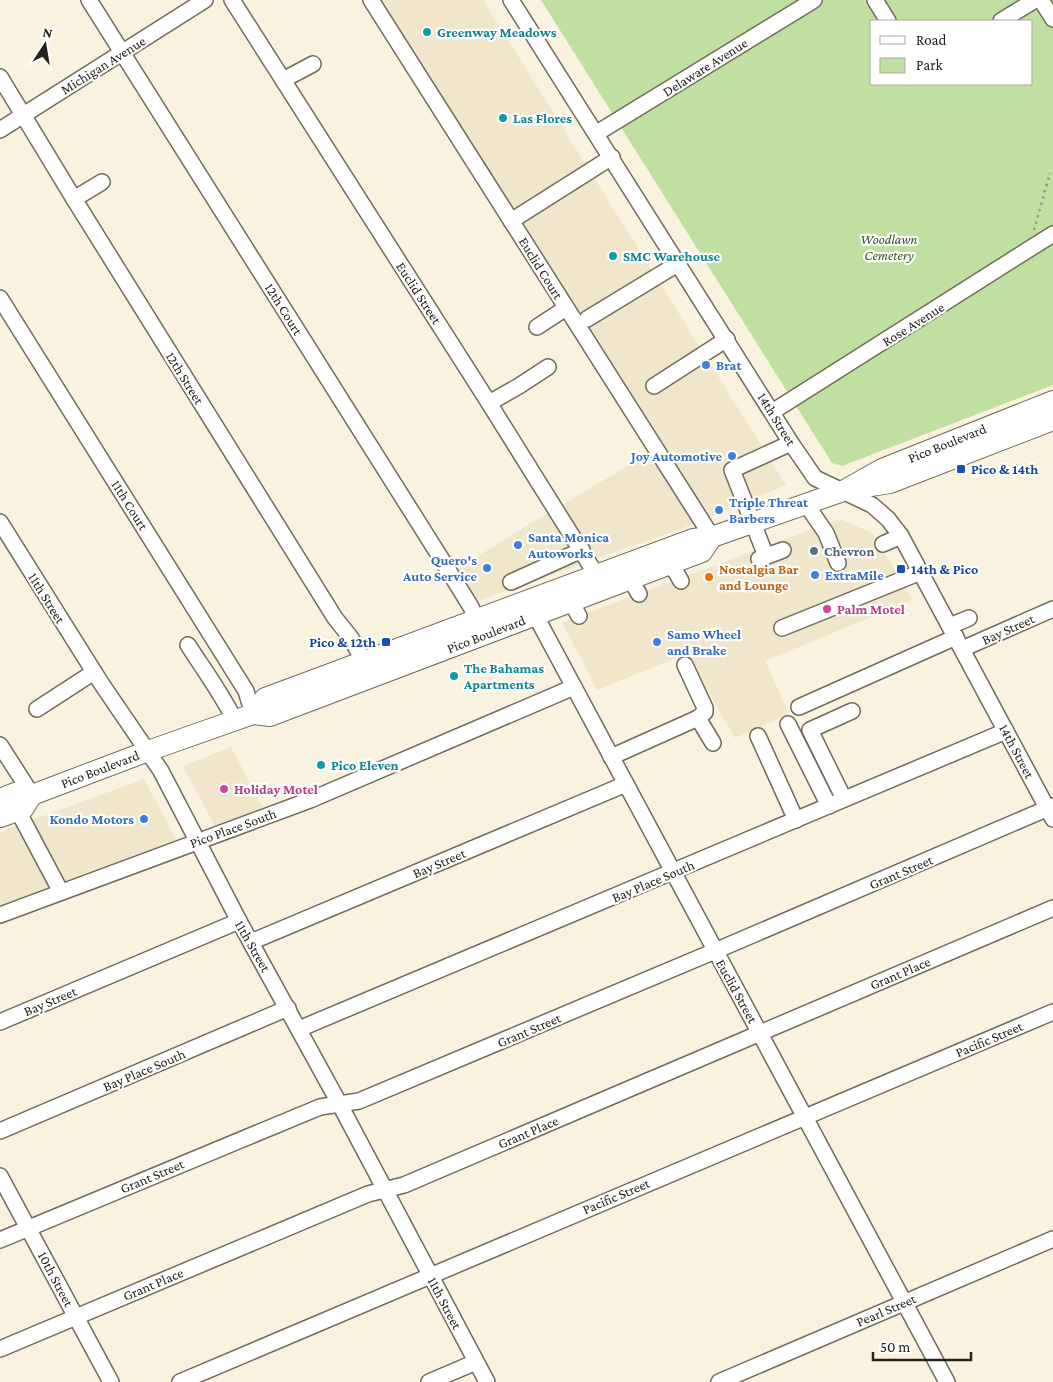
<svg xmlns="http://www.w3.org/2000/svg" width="1053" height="1382" font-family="'Crimson Pro',serif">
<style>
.built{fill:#efe6cc}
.green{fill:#bfe0a1;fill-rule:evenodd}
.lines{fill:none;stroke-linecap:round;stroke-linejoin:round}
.minor-casing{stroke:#716b5b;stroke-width:18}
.major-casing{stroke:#716b5b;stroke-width:22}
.path{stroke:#9c9889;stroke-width:2.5;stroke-dasharray:2.5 4;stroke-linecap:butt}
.minor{stroke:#fff;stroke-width:15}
.major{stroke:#fff;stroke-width:20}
.culture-dot{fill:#0f9aa8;stroke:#fff;stroke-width:2}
.shop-dot{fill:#3f7fe0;stroke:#fff;stroke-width:2}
.transit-dot{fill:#1a4fb4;stroke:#fff;stroke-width:2}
.service-dot{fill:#5c6f8a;stroke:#fff;stroke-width:2}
.food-dot{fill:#e8710a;stroke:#fff;stroke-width:2}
.hotel-dot{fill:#d1479c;stroke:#fff;stroke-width:2}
.labels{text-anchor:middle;stroke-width:4.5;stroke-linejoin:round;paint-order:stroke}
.culture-label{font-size:14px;font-weight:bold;fill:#0d838f;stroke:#fff;text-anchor:start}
.street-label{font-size:14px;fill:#25221b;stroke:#fff}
.park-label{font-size:14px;font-style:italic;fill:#375216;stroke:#fff}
.shop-label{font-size:14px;font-weight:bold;fill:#366cbe;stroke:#fff;text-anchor:start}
.transit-label{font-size:14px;font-weight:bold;fill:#164399;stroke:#fff;text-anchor:start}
.service-label{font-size:14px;font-weight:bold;fill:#4e5e75;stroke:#fff;text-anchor:start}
.food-label{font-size:14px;font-weight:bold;fill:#c56008;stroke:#fff;text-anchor:start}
.hotel-label{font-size:14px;font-weight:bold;fill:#b23c85;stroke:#fff;text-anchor:start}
</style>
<rect width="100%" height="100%" fill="#f8f2de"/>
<g class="built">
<polygon points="378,0 483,0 786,485 705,519"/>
<polygon points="653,451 697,523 464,606 444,577 528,525"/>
<polygon points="839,519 873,533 912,600 765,661 789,714 735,738 686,654 597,690 563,624 563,622"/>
<polygon points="231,747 265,813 217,830 183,766"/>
<polygon points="144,779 179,844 0,911 0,832"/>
</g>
<path class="green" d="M541,0H1053V385L842,466L832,463ZM872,21H1032V84H872Z"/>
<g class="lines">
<g class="minor-casing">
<g id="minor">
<polyline points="89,0 437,552 471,607 477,620"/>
<polyline points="232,0 489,403 602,584"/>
<polyline points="371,0 712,537"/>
<polyline points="511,0 791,443 815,478 872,505 888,519 901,536 1053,819"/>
<polyline points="875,0 888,21"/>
<polyline points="1041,0 1053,19"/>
<polyline points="1001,21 1035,0"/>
<polyline points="0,77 74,199 335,618 351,638 368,670"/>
<polyline points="283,80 313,64"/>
<polyline points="0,130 205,0"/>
<polyline points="597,133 814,0"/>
<polyline points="74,199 102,182"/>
<polyline points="511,221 612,157"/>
<polyline points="0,298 246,691 253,714"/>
<polyline points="587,319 679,263"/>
<polyline points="537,327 566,308"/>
<polyline points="654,386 727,339"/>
<polyline points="489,403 519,386 548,367"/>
<polyline points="772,412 1053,234"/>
<polyline points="806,504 826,533 838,563"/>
<polyline points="0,522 101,683 161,771 239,921 339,1103 487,1382"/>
<polyline points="883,544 901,536"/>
<polyline points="766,556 732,470 791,443"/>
<polyline points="759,559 783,550"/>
<polyline points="671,564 681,581"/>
<polyline points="630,579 639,594"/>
<polyline points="511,582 582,550"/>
<polyline points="571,602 579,616"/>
<polyline points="531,607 947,1382"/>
<polyline points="950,626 969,618"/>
<polyline points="782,628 921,572"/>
<path d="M188,645C204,670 222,694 235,721"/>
<polyline points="962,649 1053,609"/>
<polyline points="799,707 956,637"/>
<polyline points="37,709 94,672"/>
<polyline points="698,718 713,743"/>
<polyline points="788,724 829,806"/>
<polyline points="758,736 796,820"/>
<polyline points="0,745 32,795"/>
<polyline points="611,757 698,718 705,712 705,708 685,665"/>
<polyline points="844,799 810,730 852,711"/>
<polyline points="18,811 61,892"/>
<polyline points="0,915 310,800 574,687"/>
<polyline points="251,942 626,784"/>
<polyline points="0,1022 239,921"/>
<polyline points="299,1029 1006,731"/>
<polyline points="0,1131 288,1008"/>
<polyline points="0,1176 111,1382"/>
<polyline points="0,1240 320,1107 359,1101 715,951 1053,806"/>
<polyline points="0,1349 368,1194 404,1185 1053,908"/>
<polyline points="180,1382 1053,1012"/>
<polyline points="429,1382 476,1362"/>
<polyline points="719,1382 1053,1239"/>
</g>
</g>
<g class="major-casing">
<g id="major">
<polyline points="858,488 890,483 1053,420"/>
<polyline points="253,714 265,698 693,539 712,537 843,491 882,469 1053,401"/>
<polyline points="0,799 15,793 32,795 148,751 253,714 270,716 702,552 712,537"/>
<polyline points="0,817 23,809 32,795"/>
</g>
</g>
<polyline class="path" points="1034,230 1050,173"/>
<use href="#minor" class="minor"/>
<use href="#major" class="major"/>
</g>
<g class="culture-dot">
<circle cx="427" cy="32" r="5"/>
<circle cx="503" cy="118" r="5"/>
<circle cx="613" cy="256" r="5"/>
<circle cx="454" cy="676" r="5"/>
<circle cx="321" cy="765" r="5"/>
</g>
<g class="shop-dot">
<circle cx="706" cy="365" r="5"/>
<circle cx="732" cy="456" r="5"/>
<circle cx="719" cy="510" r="5"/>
<circle cx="518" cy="545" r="5"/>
<circle cx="487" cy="568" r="5"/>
<circle cx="815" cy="575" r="5"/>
<circle cx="657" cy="642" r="5"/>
<circle cx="144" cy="819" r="5"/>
</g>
<g class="transit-dot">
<rect x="956" y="464" width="10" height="10" rx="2.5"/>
<rect x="896" y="564" width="10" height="10" rx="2.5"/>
<rect x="381" y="637" width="10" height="10" rx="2.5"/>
</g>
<circle class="service-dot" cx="814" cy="551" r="5"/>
<circle class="food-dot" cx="709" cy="577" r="5"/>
<g class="hotel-dot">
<circle cx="827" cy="609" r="5"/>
<circle cx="224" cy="789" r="5"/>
</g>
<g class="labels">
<g class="culture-label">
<text x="437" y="37">Greenway Meadows</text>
<text x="513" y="123">Las Flores</text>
<text x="623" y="261">SMC Warehouse</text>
<text x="464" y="673">The Bahamas<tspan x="464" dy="16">Apartments</tspan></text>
<text x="331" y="770">Pico Eleven</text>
</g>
<g class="street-label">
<text transform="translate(103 65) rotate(-32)" y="5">Michigan Avenue</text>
<text transform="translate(705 67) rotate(-32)" y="5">Delaware Avenue</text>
<text transform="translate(541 268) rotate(58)" y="5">Euclid Court</text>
<text transform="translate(419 293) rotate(57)" y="5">Euclid Street</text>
<text transform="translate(284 309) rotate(58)" y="5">12th Court</text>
<text transform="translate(913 324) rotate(-32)" y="5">Rose Avenue</text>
<text transform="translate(185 378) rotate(58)" y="5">12th Street</text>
<text transform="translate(777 419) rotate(58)" y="5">14th Street</text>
<text transform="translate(947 443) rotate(-22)" y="5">Pico Boulevard</text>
<text transform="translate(130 505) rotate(58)" y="5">11th Court</text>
<text transform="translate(47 598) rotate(58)" y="5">11th Street</text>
<text transform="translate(1008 629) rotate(-24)" y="5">Bay Street</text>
<text transform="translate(486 634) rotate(-21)" y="5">Pico Boulevard</text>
<text transform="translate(1017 751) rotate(62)" y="5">14th Street</text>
<text transform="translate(100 769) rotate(-21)" y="5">Pico Boulevard</text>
<text transform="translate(233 828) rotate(-20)" y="5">Pico Place South</text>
<text transform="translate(439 863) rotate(-23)" y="5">Bay Street</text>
<text transform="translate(901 872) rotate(-23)" y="5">Grant Street</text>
<text transform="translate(653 881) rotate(-23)" y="5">Bay Place South</text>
<text transform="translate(253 946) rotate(60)" y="5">11th Street</text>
<text transform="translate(900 973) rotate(-23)" y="5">Grant Place</text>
<text transform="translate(737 991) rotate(61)" y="5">Euclid Street</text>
<text transform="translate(50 1001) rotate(-23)" y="5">Bay Street</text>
<text transform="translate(529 1030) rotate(-23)" y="5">Grant Street</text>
<text transform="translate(989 1039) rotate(-23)" y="5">Pacific Street</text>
<text transform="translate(144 1070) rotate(-23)" y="5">Bay Place South</text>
<text transform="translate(528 1132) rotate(-23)" y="5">Grant Place</text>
<text transform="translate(152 1176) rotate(-23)" y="5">Grant Street</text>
<text transform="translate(616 1196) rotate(-23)" y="5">Pacific Street</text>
<text transform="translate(56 1279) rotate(62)" y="5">10th Street</text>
<text transform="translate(153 1284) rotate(-23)" y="5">Grant Place</text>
<text transform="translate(445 1303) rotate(62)" y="5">11th Street</text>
<text transform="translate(886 1310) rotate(-23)" y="5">Pearl Street</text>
</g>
<g class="park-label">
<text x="889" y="244">Woodlawn<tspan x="889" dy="16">Cemetery</tspan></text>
</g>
<g class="shop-label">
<text x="716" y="370">Brat</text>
<text x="722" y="461" text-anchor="end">Joy Automotive</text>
<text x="729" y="507">Triple Threat<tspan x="729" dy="16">Barbers</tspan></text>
<text x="528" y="542">Santa Monica<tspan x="528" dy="16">Autoworks</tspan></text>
<text x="477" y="565" text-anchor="end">Quero's<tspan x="477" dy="16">Auto Service</tspan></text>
<text x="825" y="580">ExtraMile</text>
<text x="667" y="639">Samo Wheel<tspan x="667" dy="16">and Brake</tspan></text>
<text x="134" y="824" text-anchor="end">Kondo Motors</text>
</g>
<g class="transit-label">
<text x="971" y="474">Pico &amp; 14th</text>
<text x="911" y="574">14th &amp; Pico</text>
<text x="376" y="647" text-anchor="end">Pico &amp; 12th</text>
</g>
<g class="service-label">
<text x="824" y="556">Chevron</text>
</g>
<g class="food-label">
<text x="719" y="574">Nostalgia Bar<tspan x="719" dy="16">and Lounge</tspan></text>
</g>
<g class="hotel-label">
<text x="837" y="614">Palm Motel</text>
<text x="234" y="794">Holiday Motel</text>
</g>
</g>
<rect x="870" y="20" width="162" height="65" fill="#ffffff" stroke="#a8a7a4"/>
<rect x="880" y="36" width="25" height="8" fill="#ffffff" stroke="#a8a7a4"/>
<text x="916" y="45" font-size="15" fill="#25221b">Road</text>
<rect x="880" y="58" width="25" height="15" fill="#bfe0a1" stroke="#a8a7a4"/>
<text x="916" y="70" font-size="15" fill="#25221b">Park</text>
<g transform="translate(45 45) rotate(12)" stroke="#ffffff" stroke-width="4" paint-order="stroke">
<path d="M0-4L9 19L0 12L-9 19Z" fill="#25221b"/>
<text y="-8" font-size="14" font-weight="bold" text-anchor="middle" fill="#25221b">N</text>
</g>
<path d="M873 1352v8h98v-8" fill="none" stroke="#25221b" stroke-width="2.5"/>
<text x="880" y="1352" font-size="15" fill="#25221b" stroke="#ffffff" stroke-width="4" paint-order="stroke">50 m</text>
</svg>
